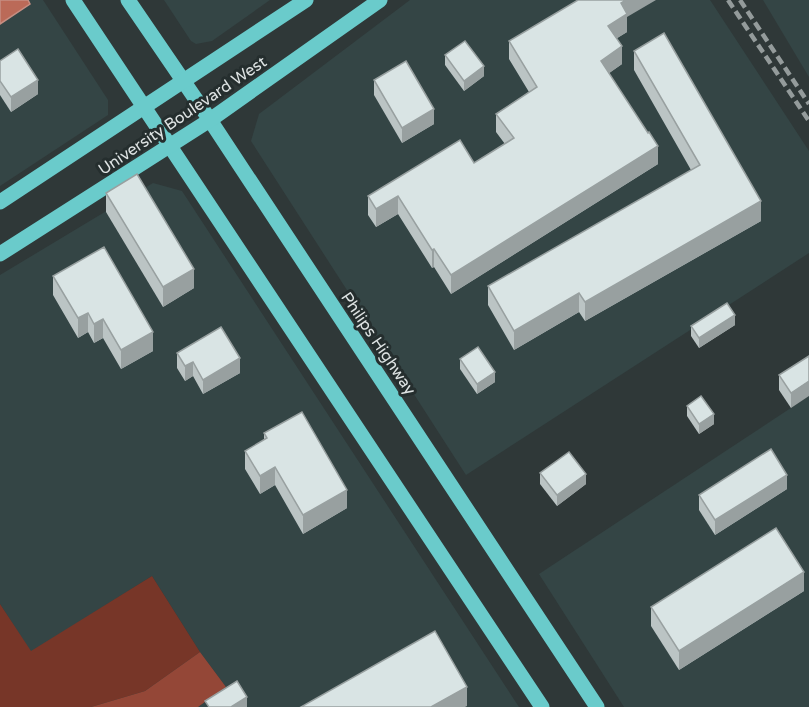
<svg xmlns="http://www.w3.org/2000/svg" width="809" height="707" font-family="'Varela Round',sans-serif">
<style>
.built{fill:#344545}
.green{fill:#773628}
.forest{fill:#944737}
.water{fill:#bb6a58;stroke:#c68e82;stroke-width:1.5}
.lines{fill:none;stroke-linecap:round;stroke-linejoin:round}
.major{stroke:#6acbcb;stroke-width:15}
.rail{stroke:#949b9b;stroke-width:4.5;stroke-dasharray:9 4.5;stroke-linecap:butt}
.wall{fill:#bbc4c4}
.shaded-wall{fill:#98a0a0}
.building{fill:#d9e4e4;stroke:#98a0a0;stroke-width:1.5}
.labels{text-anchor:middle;stroke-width:6;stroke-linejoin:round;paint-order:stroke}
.street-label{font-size:16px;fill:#dee3e3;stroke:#252e2e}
</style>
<rect width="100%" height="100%" fill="#2f3838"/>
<g class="built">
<polygon points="0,0 43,0 108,100 108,115 0,186"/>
<polygon points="164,0 270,0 212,41 196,44 191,41"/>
<polygon points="410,0 710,0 809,151 809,253 466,475 251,141 259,114"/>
<polygon points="763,0 809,0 809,77"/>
<polygon points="153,183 182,191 519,707 198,707 226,687 200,652 152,576 31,652 0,604 0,275"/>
<polygon points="809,396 809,707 624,707 539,574"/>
</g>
<polygon class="green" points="152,576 200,652 145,691 91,707 0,707 0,604 31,651"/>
<polygon class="forest" points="200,652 226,687 198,707 91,707 145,691"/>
<polygon class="water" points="0,0 28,0 30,4 0,24"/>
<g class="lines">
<g class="major">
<polyline points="73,0 542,707"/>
<polyline points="128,0 210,120 597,707"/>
<polyline points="0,202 306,0"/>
<polyline points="0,254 210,120 380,0"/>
</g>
<g class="rail">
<polyline points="728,0 809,121"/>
<polyline points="740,0 809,104"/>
</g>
</g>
<g class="wall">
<polygon points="627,17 627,32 617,38 622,64 609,73 658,164 451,294 434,267 432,268 398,214 376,227 368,215 368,196 474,163 505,144 496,132 496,114 529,92 509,59 509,41"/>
<polygon points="634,51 761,221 585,321 579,312 514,350 488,305 488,286 691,170 634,70"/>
<polygon points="445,55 484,76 464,91 445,65"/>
<polygon points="0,61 38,94 11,112 0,95"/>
<polygon points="374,80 434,124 402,143 374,95"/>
<polygon points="106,193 194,288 163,307 106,212"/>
<polygon points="53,276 153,351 121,369 103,338 94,343 88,332 78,338 53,295"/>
<polygon points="735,325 699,348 691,336 691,326"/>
<polygon points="177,353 240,373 203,394 193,376 185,381 177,368"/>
<polygon points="809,356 791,408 779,390 779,375"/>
<polygon points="460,359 495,382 477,394 460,369"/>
<polygon points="687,406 714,424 699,434 687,416"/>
<polygon points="264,433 347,508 303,534 275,485 260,494 245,469 245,451 264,440"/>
<polygon points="540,473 586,484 557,506 540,484"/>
<polygon points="787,489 715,535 699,510 699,495"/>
<polygon points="804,591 679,670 651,626 651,607"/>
</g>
<g class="shaded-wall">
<polygon points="626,0 656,0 627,17 627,32 608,44 608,26 621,3"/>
<polygon points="622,46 622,64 601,79 601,61"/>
<polygon points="484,66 484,76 464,91 464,81"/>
<polygon points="38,80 38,94 11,112 11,97"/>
<polygon points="434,109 434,124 402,143 402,128"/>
<polygon points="658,146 658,164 451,294 451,275"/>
<polygon points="398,196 398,214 376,227 376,209"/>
<polygon points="761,201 761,221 585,321 585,302"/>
<polygon points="434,249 434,267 432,268 432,250"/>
<polygon points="194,269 194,288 163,307 163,287"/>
<polygon points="579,293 579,312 514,350 514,331"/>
<polygon points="88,313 88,332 78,338 78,318"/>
<polygon points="735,315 735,325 699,348 699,338"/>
<polygon points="103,319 103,338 94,343 94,324"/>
<polygon points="153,332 153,351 121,369 121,350"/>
<polygon points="240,358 240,373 203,394 203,380"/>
<polygon points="193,362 193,376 185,381 185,366"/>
<polygon points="495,372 495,382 477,394 477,384"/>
<polygon points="809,381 809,396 791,408 791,393"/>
<polygon points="714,414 714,424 699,434 699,424"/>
<polygon points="275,467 275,485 260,494 260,476"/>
<polygon points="586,474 586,484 557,506 557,495"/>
<polygon points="787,475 787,489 715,535 715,520"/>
<polygon points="347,490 347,508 303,534 303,515"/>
<polygon points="804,572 804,591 679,670 679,651"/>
<polygon points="467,687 467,706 465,707 431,707"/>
<polygon points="247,697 247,707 231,707"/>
</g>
<g class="building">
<polygon points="578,0 626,0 621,3 627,14 608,26 622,46 601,61 648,133 649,132 658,146 451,275 434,249 432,250 398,196 376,209 368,196 460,140 474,163 514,138 496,114 537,87 509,41"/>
<polygon points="664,33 761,201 585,302 579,293 514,331 488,286 700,165 634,51"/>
<polygon points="465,41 484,66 464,81 445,55"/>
<polygon points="18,49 38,80 11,97 0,81 0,61"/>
<polygon points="406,61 434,109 402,128 374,80"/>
<polygon points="137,174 194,269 163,287 106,193"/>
<polygon points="104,247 153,332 121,350 103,319 94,324 88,313 78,318 53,276"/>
<polygon points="727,303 735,315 699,338 691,326"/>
<polygon points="221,327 240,358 203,380 193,362 185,366 177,353"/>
<polygon points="478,347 495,372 477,384 460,359"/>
<polygon points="809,356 809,381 791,393 779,375"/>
<polygon points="701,396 714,414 699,424 687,406"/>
<polygon points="302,412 347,490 303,515 275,467 260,476 245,451 267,438 264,433"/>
<polygon points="771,449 787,475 715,520 699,495"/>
<polygon points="569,452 586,474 557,495 540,473"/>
<polygon points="776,528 804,572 679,651 651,607"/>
<polygon points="435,631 467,687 431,707 301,707"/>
<polygon points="237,681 247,697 231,707 209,707 205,701"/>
</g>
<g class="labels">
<g class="street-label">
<text transform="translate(182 115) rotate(-34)" y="6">University Boulevard West</text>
<text transform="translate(379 343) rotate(56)" y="6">Philips Highway</text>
</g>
</g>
</svg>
